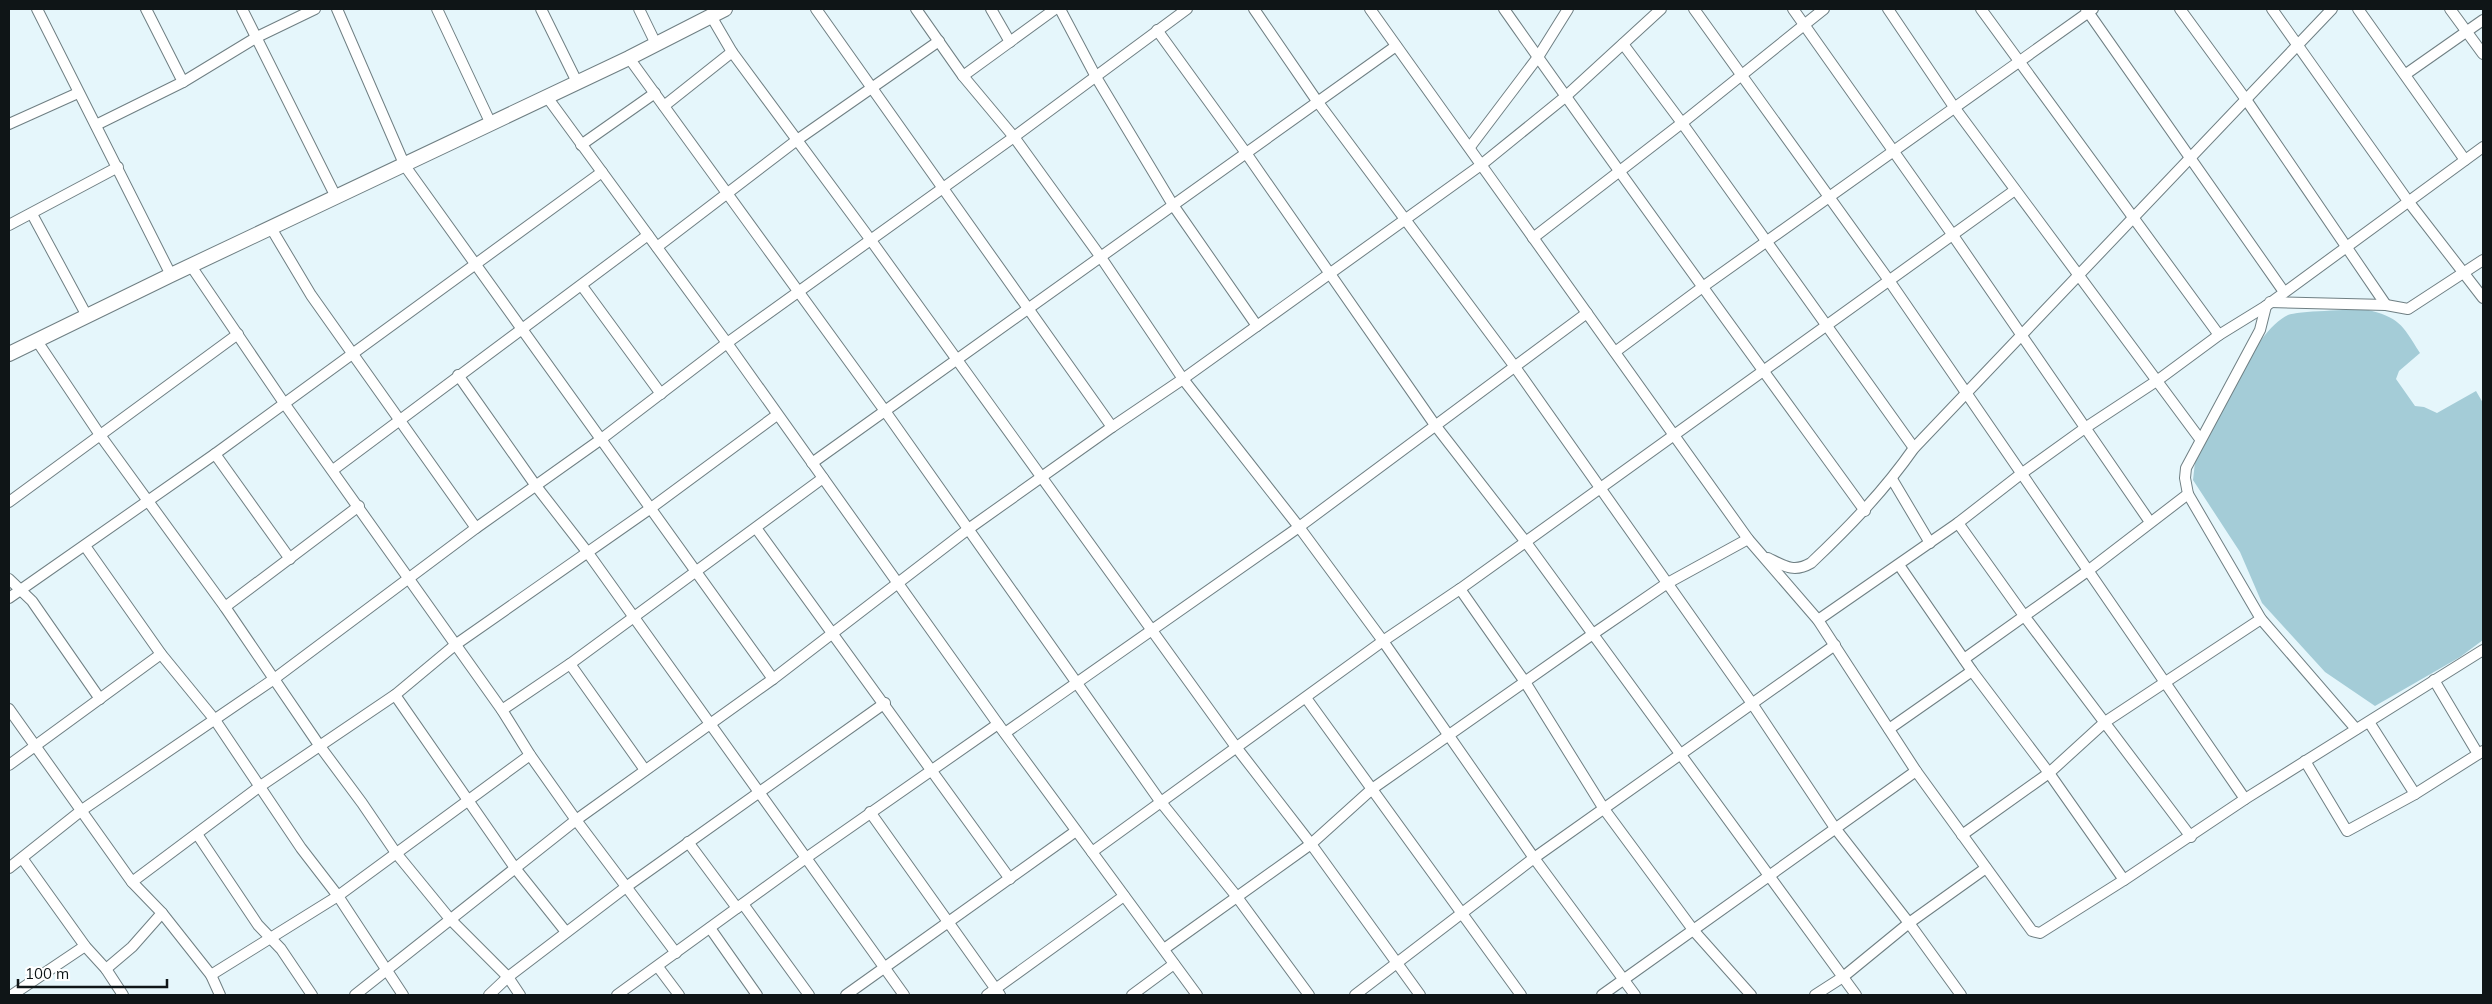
<svg xmlns="http://www.w3.org/2000/svg" width="2492" height="1004" font-family="Mulish,sans-serif">
<style>
.green{fill:#a4ccd7}
.lines{fill:none;stroke-linecap:round;stroke-linejoin:round}
.street-casing{stroke:#6f7f83;stroke-width:12}
.secondary-casing{stroke:#6f7f83;stroke-width:16}
.street{stroke:#fff;stroke-width:10}
.secondary{stroke:#fff;stroke-width:14}
</style>
<rect width="100%" height="100%" fill="#e5f6fb"/>
<path class="green" d="M2365,309C2400,318 2401,323 2420,353L2399,371L2396,379L2415,406L2424,407L2437,413L2476,391L2483,403V640L2460,657L2375,706L2325,672L2262,603L2240,552L2193,480L2195,462C2213,426 2253,331 2288,315C2297,311 2351,310 2365,309Z"/>
<g class="lines">
<g class="street-casing">
<g id="street">
<polyline points="37,9 171,275"/>
<polyline points="146,9 183,82"/>
<polyline points="242,9 336,197"/>
<polyline points="337,9 405,166 773,679"/>
<polyline points="437,9 491,124"/>
<polyline points="541,9 577,82"/>
<polyline points="639,9 656,44"/>
<polyline points="816,9 1112,427"/>
<polyline points="916,9 963,76 1014,137 1100,256 1183,379 1299,527 1383,641 1534,858 1635,995"/>
<polyline points="991,9 1010,42"/>
<polyline points="1060,9 1096,77 1173,205 1257,326"/>
<polyline points="1254,9 1317,101 1515,367 1751,702 1835,828 1909,923 1961,995"/>
<polyline points="1370,9 1748,539 1818,620 1916,771 2032,931 2040,933 2124,880 2245,799 2483,650"/>
<path d="M1504,9C1622,177 1744,344 1865,511"/>
<polyline points="1694,9 1888,279 2245,799"/>
<polyline points="1793,9 1952,234 2150,522"/>
<polyline points="1888,9 1954,107 2200,439"/>
<polyline points="1981,9 2219,335"/>
<polyline points="2086,9 2284,292"/>
<polyline points="2180,9 2247,101 2386,305"/>
<polyline points="2272,9 2408,201 2483,298"/>
<polyline points="2358,9 2465,160"/>
<polyline points="2450,9 2483,54"/>
<polyline points="711,16 732,52 870,239 1236,747 1311,844 1420,995"/>
<polyline points="1157,30 1246,153 1435,425 1525,541 1856,995"/>
<polyline points="1623,44 1682,123 1914,448"/>
<polyline points="629,58 885,411 1160,801 1237,897 1309,995"/>
<polyline points="2406,74 2483,20"/>
<polyline points="963,76 1055,9"/>
<polyline points="547,97 727,343 998,724 1197,995"/>
<polyline points="664,106 732,52"/>
<polyline points="9,124 78,93"/>
<polyline points="96,125 183,82 257,37 315,9"/>
<polyline points="581,145 655,93"/>
<polyline points="1470,147 1538,57 1568,9"/>
<polyline points="32,214 87,316"/>
<polyline points="9,225 118,167"/>
<polyline points="271,228 311,295 476,528"/>
<polyline points="1533,238 1682,123 1824,9"/>
<polyline points="657,247 797,140 939,41"/>
<polyline points="191,266 284,403 502,710 530,755 576,820 676,953"/>
<polyline points="582,286 661,394"/>
<polyline points="2270,302 2386,305 2408,309 2483,260"/>
<polyline points="37,341 100,435 225,607 319,745 362,803 396,853 450,919 508,977 520,995"/>
<polyline points="1615,352 1704,286 2093,9"/>
<polyline points="458,375 536,486 588,553 904,995"/>
<polyline points="215,454 290,559"/>
<polyline points="812,463 1396,46"/>
<polyline points="333,470 648,235"/>
<polyline points="1892,479 1930,543"/>
<polyline points="2188,494 2261,619 2356,729"/>
<polyline points="9,502 238,334"/>
<polyline points="1958,523 2025,617 2191,837"/>
<polyline points="756,528 1010,879"/>
<polyline points="85,546 161,654 215,720 301,848 338,896 403,995"/>
<path d="M1768,558C1784,566 1794,573 1811,563C1849,527 1884,491 1914,448L2332,9"/>
<polyline points="1899,565 1972,671 2049,773 2124,880"/>
<polyline points="9,579 32,601 100,699"/>
<polyline points="1460,589 1525,682 1604,809 1694,931 1751,995"/>
<polyline points="9,598 215,454 602,172"/>
<polyline points="225,607 359,506"/>
<polyline points="1818,620 1958,523 2021,474 2085,428 2158,380 2219,335 2266,306 2483,147"/>
<polyline points="1964,659 2089,570 2188,494 2185,478 2186,468 2260,330 2266,306"/>
<polyline points="570,664 645,770"/>
<polyline points="2434,680 2478,754"/>
<polyline points="395,695 515,868 566,932"/>
<polyline points="1306,698 1521,995"/>
<polyline points="9,709 132,882 162,913 211,975 220,995"/>
<polyline points="502,710 570,664 823,478"/>
<polyline points="2369,722 2415,794"/>
<polyline points="1889,729 1972,671"/>
<polyline points="1005,733 1299,527 1587,313"/>
<polyline points="2305,761 2347,831 2415,794 2483,751"/>
<polyline points="9,765 161,654"/>
<polyline points="870,812 1000,995"/>
<polyline points="197,834 258,925 281,949 312,995"/>
<polyline points="1962,835 2049,773 2105,722 2261,619"/>
<polyline points="688,842 737,908"/>
<polyline points="1092,852 1383,641 1460,589 2015,190"/>
<polyline points="22,858 85,946 106,969 123,995"/>
<polyline points="9,868 82,810 274,679 476,528 600,440 727,343 1014,137 1187,9"/>
<polyline points="132,882 259,787 395,695 455,645 651,508 777,415"/>
<polyline points="743,904 809,995"/>
<polyline points="710,928 757,995"/>
<polyline points="1164,949 1311,844 1372,789 1593,634 1666,584 1748,539"/>
<polyline points="658,967 679,995"/>
<polyline points="106,969 132,947 162,913"/>
<polyline points="211,975 338,896 530,755"/>
<polyline points="12,995 85,946"/>
<polyline points="355,995 576,820 773,679 967,530 1112,427 1183,379 1481,165 1565,97 1661,9"/>
<polyline points="489,995 508,977 626,887 885,703"/>
<polyline points="617,995 806,858 998,724"/>
<polyline points="846,995 1076,831"/>
<polyline points="987,995 1124,896"/>
<polyline points="1132,995 1174,964"/>
<polyline points="1355,995 1534,858 1835,645"/>
<polyline points="1602,995 1916,771"/>
<polyline points="1815,995 1843,977 1909,923 1986,868"/>
</g>
</g>
<g class="secondary-casing">
<polyline id="secondary" points="9,354 171,275 629,58 725,9"/>
</g>
<use href="#street" class="street"/>
<use href="#secondary" class="secondary"/>
</g>
<rect width="2492" height="1004" fill="none" stroke="#0f1517" stroke-width="20"/>
<path d="M18 979v8h149v-8" fill="none" stroke="#0f1517" stroke-width="2.5"/>
<text x="25" y="979" font-size="15" fill="#0f1517" stroke="#ffffff" stroke-width="4" paint-order="stroke">100 m</text>
</svg>
